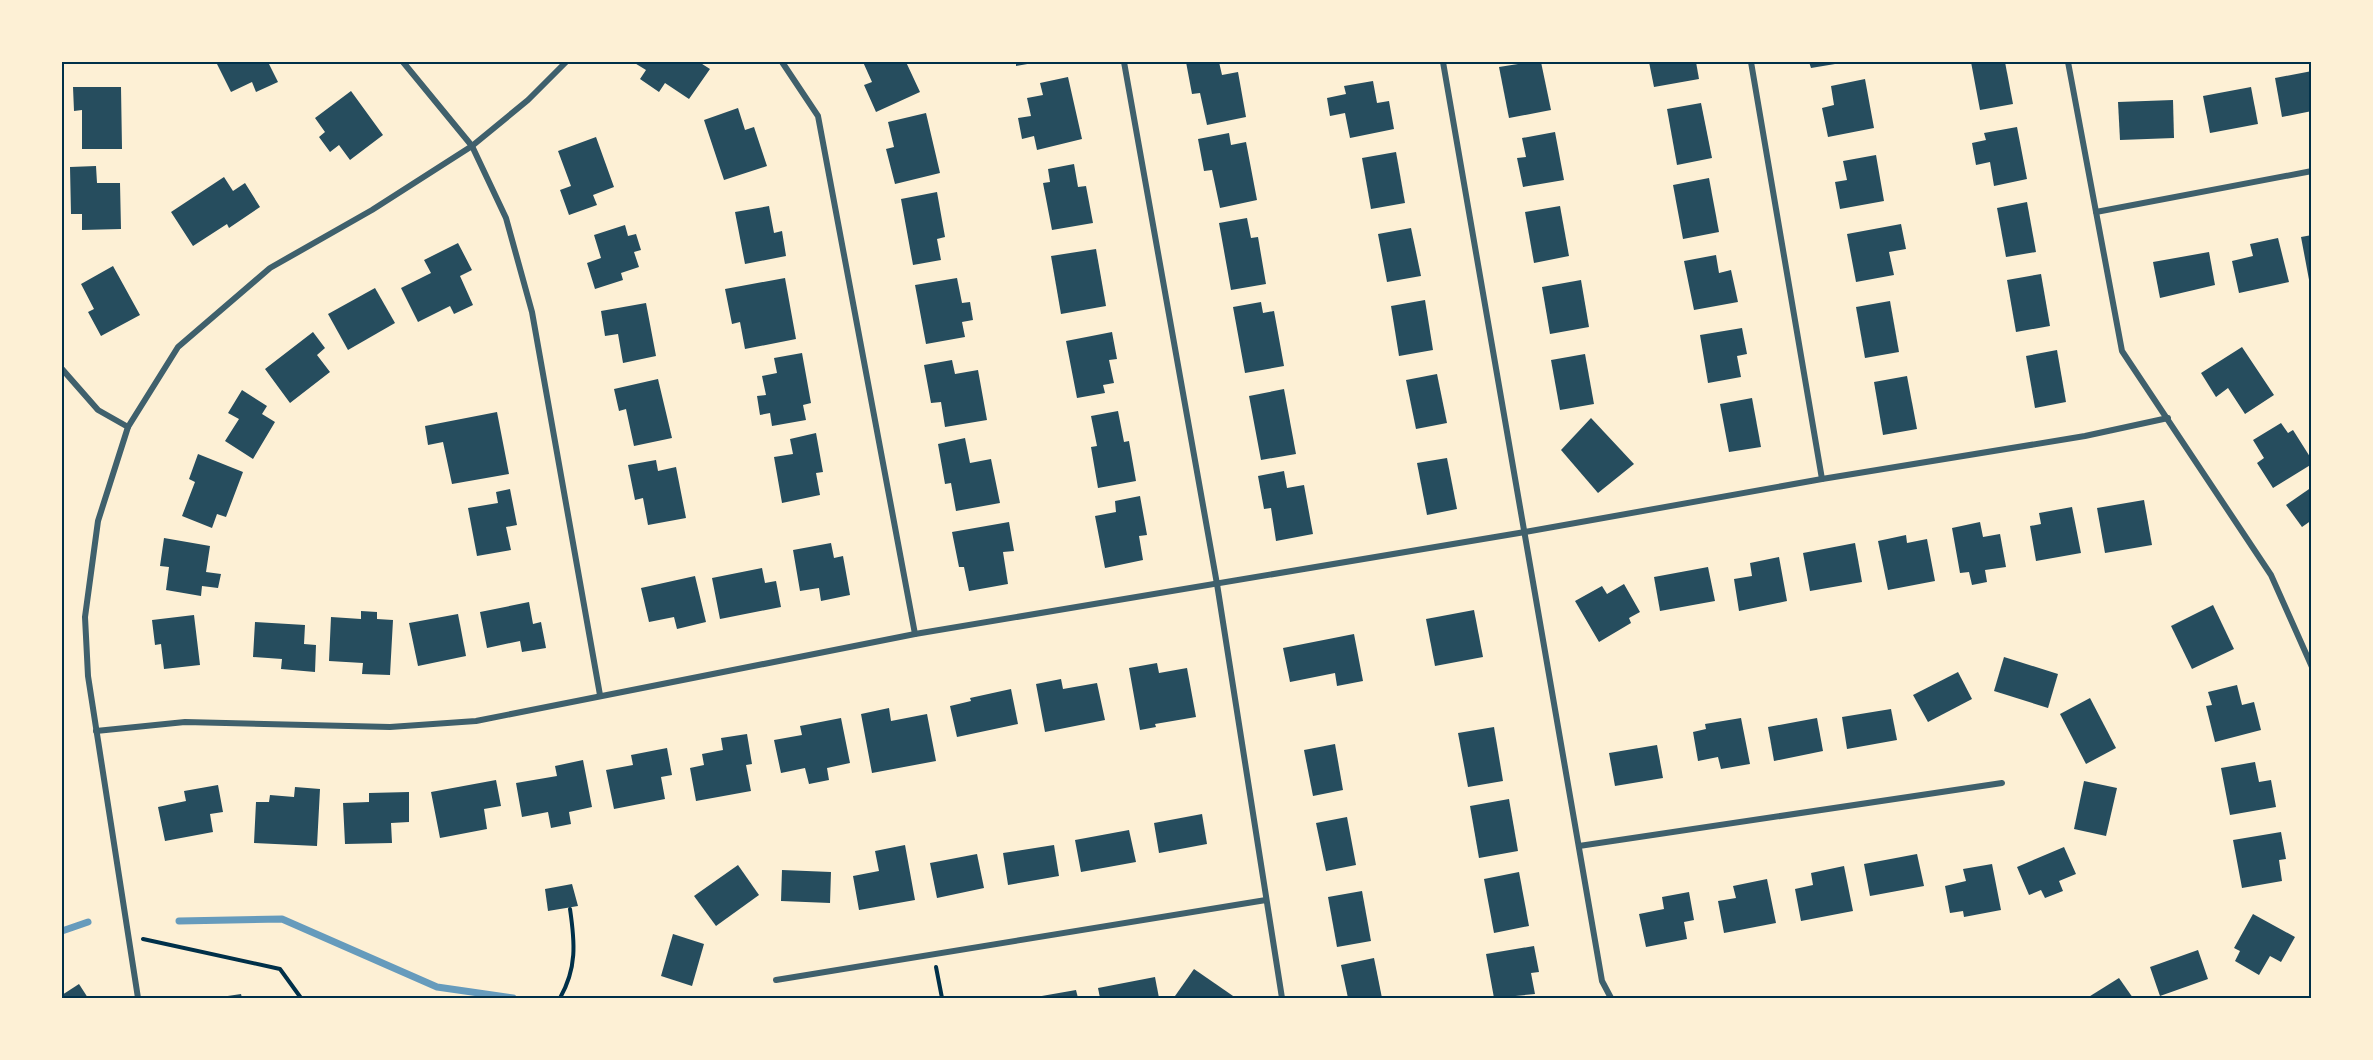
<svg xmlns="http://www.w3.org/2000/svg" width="2373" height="1060" font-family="'Fira Sans Condensed',sans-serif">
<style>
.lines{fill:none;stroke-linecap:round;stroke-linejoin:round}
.stream{stroke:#669bbc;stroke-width:7}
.building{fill:#264d5e}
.path{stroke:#003049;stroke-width:4}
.minor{stroke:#3f606c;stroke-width:6}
.neatline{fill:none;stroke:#003049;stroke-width:2}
</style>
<rect width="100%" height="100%" fill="#fdf0d5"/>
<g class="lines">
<g class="stream">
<polyline points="179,921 282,919 437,987 513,998"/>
<polyline points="62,931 88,922"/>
</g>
</g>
<g class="building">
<polygon points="216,62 268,62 278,82 256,92 252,82 231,92"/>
<polygon points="633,62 699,62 710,69 689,99 665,83 659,92 640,79 646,70"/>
<polygon points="863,62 906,62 920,92 876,112 864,85 872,82"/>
<polygon points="1016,62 1033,62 1033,63 1016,66"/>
<polygon points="1186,62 1219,62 1222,75 1238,72 1246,117 1207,125 1200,93 1192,94"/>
<polygon points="1531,62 1541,62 1551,110 1509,118 1499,67"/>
<polygon points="1649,62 1696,62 1699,79 1654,87"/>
<polygon points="1809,62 1840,62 1841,63 1811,68"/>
<polygon points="1971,62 2005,62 2013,104 1980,110"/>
<polygon points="2312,71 2312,111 2282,117 2275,78"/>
<polygon points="1068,77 1082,139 1037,150 1034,136 1022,139 1018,118 1031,116 1027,98 1043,95 1040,83"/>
<polygon points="1865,79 1874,128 1828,137 1822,108 1834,105 1831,86"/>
<polygon points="1373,81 1377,103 1389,101 1394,129 1350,138 1345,113 1330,116 1327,98 1346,94 1344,86"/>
<polygon points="73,87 121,87 122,149 82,149 82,110 74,111"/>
<polygon points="2251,87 2258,124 2210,133 2203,96"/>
<polygon points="351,91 383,135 350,160 339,145 330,152 319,137 325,132 315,118"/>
<polygon points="2173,100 2174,138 2120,140 2118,102"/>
<polygon points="1701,103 1712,158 1677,165 1667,109"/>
<polygon points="738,108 745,130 754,127 767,166 724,180 704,120"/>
<polygon points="926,113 940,173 895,184 886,149 894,147 888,122"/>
<polygon points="2017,127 2027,179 1994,186 1990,162 1976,165 1972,143 1986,140 1984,133"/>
<polygon points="1555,132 1564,180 1523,187 1517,158 1526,157 1522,138"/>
<polygon points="1229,133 1231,145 1246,142 1257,200 1220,208 1212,170 1204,171 1198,139"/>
<polygon points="596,137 614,187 593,195 597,205 569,215 560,190 571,186 558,151"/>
<polygon points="1396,152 1405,203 1371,209 1362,158"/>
<polygon points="1876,155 1884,201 1840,209 1835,182 1847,180 1843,161"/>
<polygon points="1074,164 1078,187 1086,186 1093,223 1052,230 1043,183 1050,182 1048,169"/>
<polygon points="96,166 97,183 120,183 121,229 82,230 82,214 71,214 70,167"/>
<polygon points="224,177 233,191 245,183 260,207 229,228 227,224 193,246 171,212"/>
<polygon points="1709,178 1719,232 1683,239 1673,185"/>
<polygon points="937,192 945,237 937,239 941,260 913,265 901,199"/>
<polygon points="2027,202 2036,252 2006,257 1997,208"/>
<polygon points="769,206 774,233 782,231 786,256 745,264 735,212"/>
<polygon points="1560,206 1569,256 1534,263 1525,212"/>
<polygon points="1247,218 1251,238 1258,237 1266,284 1231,290 1219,223"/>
<polygon points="1901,224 1906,249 1889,252 1894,275 1856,282 1847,234"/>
<polygon points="625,225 628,236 636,234 641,250 634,252 639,267 621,273 623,280 595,289 587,263 601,258 594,235"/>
<polygon points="1411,228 1421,276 1387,282 1378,234"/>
<polygon points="2312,235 2312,285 2310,285 2301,237"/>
<polygon points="2278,238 2289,282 2239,293 2232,261 2253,256 2250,244"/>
<polygon points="458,243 472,270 460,276 473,305 454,314 450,306 418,322 401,288 431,273 424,260"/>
<polygon points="1096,249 1106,306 1061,314 1051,256"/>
<polygon points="2209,252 2215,285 2160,298 2153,262"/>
<polygon points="1716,255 1719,273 1731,270 1738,302 1694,310 1684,261"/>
<polygon points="113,266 140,315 101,336 88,312 94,309 81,284"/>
<polygon points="2041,274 2050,326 2016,332 2007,280"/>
<polygon points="785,278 796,339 745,349 740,322 732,324 725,289"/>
<polygon points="957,278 962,303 970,302 973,320 962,322 965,337 926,344 915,285"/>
<polygon points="1581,280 1589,327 1550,334 1542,287"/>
<polygon points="375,288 395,323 348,350 328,314"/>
<polygon points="1425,300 1433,350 1399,356 1391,306"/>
<polygon points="1890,301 1899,352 1865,358 1856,307"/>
<polygon points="1261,302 1263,313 1274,311 1284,366 1245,373 1233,307"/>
<polygon points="646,303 656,356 623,363 618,334 605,336 601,311"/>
<polygon points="1742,328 1747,354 1737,356 1741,377 1708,383 1700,335"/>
<polygon points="313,332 325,348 317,355 330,372 290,403 265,369"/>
<polygon points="1112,332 1117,359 1109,360 1114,383 1103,385 1105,393 1077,398 1066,341"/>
<polygon points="2242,347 2274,395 2245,414 2228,388 2216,397 2201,373"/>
<polygon points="2057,350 2066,402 2035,408 2026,356"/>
<polygon points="802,353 811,403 803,405 806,420 772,426 770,413 760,415 757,396 766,395 762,376 777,373 774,358"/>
<polygon points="1585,354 1594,404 1560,410 1551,360"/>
<polygon points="952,360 955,374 978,370 987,420 945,427 941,402 931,403 924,365"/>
<polygon points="1437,374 1447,423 1416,429 1406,380"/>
<polygon points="1907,376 1917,429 1883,435 1874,382"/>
<polygon points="658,379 672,438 634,446 626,409 619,411 614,389"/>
<polygon points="1284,389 1296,454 1261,460 1249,396"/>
<polygon points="242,390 267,406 262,414 275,422 253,459 225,441 239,419 228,413"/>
<polygon points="1752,398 1761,447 1729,452 1720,404"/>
<polygon points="1118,411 1124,442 1129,441 1136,481 1098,488 1091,447 1097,446 1091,416"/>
<polygon points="497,412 509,474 452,484 443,442 428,445 425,426"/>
<polygon points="1591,418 1634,464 1598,493 1561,450"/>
<polygon points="2281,423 2288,433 2293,430 2312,460 2312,464 2273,488 2257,463 2264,458 2253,440"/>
<polygon points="816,433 823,472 816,473 820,495 782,503 774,457 793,454 790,439"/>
<polygon points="965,438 970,463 991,459 1000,503 956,511 951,483 945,484 938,444"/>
<polygon points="198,454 243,472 226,517 217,514 212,528 182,516 195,482 189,479"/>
<polygon points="1447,458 1457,509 1427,515 1417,463"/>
<polygon points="656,460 658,471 676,467 686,518 648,525 643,498 635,500 628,465"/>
<polygon points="1284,471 1287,488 1304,485 1313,534 1276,541 1271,508 1264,509 1258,476"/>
<polygon points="2312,487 2312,520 2302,527 2286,505"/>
<polygon points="510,489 517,525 506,527 511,550 477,556 468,508 498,503 496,492"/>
<polygon points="1140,496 1147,535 1139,536 1143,560 1105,568 1095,516 1116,512 1115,501"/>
<polygon points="2144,500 2152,545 2105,553 2097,508"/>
<polygon points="2072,507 2081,553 2036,561 2030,526 2041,524 2039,513"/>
<polygon points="1009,522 1014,551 1003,552 1008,584 969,591 964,567 959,567 952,532"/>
<polygon points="1980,522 1983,537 2000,534 2006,567 1985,570 1987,582 1972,585 1969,572 1960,573 1952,528"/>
<polygon points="1906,535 1907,543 1927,539 1935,581 1888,590 1878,541"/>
<polygon points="164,538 210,546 206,572 221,574 218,588 202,586 201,596 166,590 169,567 160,566"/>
<polygon points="831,543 834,558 843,556 850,595 821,601 819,588 800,591 793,550"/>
<polygon points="1855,543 1862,582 1810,591 1803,553"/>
<polygon points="1779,557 1787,601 1739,611 1734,579 1752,576 1750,563"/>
<polygon points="1708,567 1715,601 1660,611 1654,577"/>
<polygon points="762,568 765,583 776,581 781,607 720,619 712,578"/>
<polygon points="695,576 706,622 677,629 674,617 649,622 641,588"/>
<polygon points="1624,584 1640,612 1629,618 1631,623 1599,642 1575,601 1602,586 1607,594"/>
<polygon points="529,602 533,624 541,622 546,648 522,652 520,641 487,648 480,612"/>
<polygon points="2213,605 2234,649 2192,669 2171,626"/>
<polygon points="1474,610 1483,657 1435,666 1426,619"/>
<polygon points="361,611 377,612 377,619 393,620 390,675 362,674 363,663 329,661 331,617 361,619"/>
<polygon points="458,614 466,656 418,666 409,623"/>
<polygon points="194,615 200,665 164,669 161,644 155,645 152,620"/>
<polygon points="255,622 305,625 304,644 316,645 315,672 281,669 282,659 253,657"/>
<polygon points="1354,634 1363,681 1337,686 1335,673 1290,682 1283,648"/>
<polygon points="2004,657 2058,674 2048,708 1994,691"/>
<polygon points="1157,663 1159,673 1187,668 1196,717 1155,724 1156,727 1140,730 1129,668"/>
<polygon points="1958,672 1972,699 1928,722 1913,695"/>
<polygon points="1061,679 1063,689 1097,683 1105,720 1045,732 1036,684"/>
<polygon points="2237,685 2242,705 2254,702 2261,730 2215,742 2206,706 2212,705 2208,692"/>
<polygon points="1011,689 1018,724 957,737 950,706 971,701 970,698"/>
<polygon points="2090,698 2116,748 2086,764 2060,714"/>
<polygon points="889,708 891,721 927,714 936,761 872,773 861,714"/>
<polygon points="1891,709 1897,740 1847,749 1842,717"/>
<polygon points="841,718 850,763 827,768 829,780 809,784 805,768 781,773 774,740 802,735 800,726"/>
<polygon points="1741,718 1750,764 1721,769 1718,757 1698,761 1693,732 1706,729 1705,724"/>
<polygon points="1817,718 1823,751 1774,761 1768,727"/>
<polygon points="1494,727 1503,781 1468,787 1458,733"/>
<polygon points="747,734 752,764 746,765 751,791 696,801 690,768 704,765 702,754 723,750 721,738"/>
<polygon points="1335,744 1343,790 1313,796 1304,750"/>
<polygon points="1657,745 1663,778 1615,786 1609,753"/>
<polygon points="667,748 672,775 661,777 665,799 614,809 606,770 633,765 631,755"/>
<polygon points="583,760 592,807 569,812 571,824 551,828 548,812 522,817 516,783 557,776 555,766"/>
<polygon points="2255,762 2259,782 2271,780 2276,807 2230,815 2221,768"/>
<polygon points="496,780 501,806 484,809 487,829 440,838 431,792"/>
<polygon points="2084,781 2117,788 2106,836 2074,829"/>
<polygon points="218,785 223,812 210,814 213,832 165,841 158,807 186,801 184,791"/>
<polygon points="295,787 320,789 317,846 254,843 256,802 269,802 270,795 294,797"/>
<polygon points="409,792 409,822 391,823 392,843 345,844 343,803 369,802 369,793"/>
<polygon points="1509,799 1518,851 1479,858 1470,806"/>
<polygon points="1202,814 1207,844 1159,853 1154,823"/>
<polygon points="1347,817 1356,865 1326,871 1316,823"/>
<polygon points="1129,830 1136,862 1081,872 1075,840"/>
<polygon points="2281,832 2286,859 2279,860 2282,881 2242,888 2233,840"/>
<polygon points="905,845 915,900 859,910 853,876 879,871 875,851"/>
<polygon points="1054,845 1059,876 1008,885 1003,853"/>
<polygon points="2064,847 2076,874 2059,881 2063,891 2045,898 2041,890 2029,895 2017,867"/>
<polygon points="977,854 984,888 937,898 930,863"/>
<polygon points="1917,854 1924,886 1870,896 1864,864"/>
<polygon points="1992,864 2001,910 1964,917 1963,911 1950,913 1945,886 1966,881 1963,869"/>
<polygon points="738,865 759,895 716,926 694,896"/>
<polygon points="1844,866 1853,911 1801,921 1795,889 1813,885 1811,873"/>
<polygon points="782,870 831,872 830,903 781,901"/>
<polygon points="1519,872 1529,926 1494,933 1484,879"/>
<polygon points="1767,879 1776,923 1724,933 1718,901 1736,898 1733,886"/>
<polygon points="572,884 578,906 548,911 545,889"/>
<polygon points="1362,891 1371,941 1337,947 1328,897"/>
<polygon points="1689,892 1694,920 1684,922 1687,939 1646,947 1639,914 1664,909 1662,897"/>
<polygon points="2253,914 2295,937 2281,962 2270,956 2259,975 2235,961 2240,951 2234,948"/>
<polygon points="673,934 704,944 692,986 661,976"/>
<polygon points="1534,946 1539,972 1531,973 1535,994 1494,998 1486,954"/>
<polygon points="2198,950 2208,979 2160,996 2150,967"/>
<polygon points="1374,958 1382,998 1348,998 1341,965"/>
<polygon points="1194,969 1236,998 1178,998 1175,996"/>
<polygon points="1155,977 1159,998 1100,998 1098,988"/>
<polygon points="2119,978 2133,998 2087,998"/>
<polygon points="79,984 88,998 62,998 62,995"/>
<polygon points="1076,990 1078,998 1037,998 1036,997"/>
<polygon points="241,994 242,998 222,998 221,997"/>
</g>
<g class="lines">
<g class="path">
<polyline points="143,939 280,969 301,998"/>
<polyline points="936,967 942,998"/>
<path d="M560,998C577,968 575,943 570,909"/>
</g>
<g class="minor">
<polyline points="403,62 472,146 506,218 532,312 600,695"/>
<polyline points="782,62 818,116 915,634"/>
<polyline points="1124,62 1217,584 1282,998"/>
<polyline points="1443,62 1602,981 1611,998"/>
<polyline points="1751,62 1822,479"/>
<polyline points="2068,62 2122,351 2271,575 2312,667"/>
<polyline points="2096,212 2312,171"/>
<polyline points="62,369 98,410 128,427"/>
<polyline points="96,731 185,722 390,727 476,721 915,634 1525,532 1822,479 2085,436 2168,418"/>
<polyline points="1579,846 2002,783"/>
<polyline points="776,980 1266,900"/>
<polyline points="138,998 88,676 85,617 98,521 128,427 178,347 270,268 372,210 472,146 528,100 566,62"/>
</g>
</g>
<rect width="2373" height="1060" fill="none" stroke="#fdf0d5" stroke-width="126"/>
<rect x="63" y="63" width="2247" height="934" class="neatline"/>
</svg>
